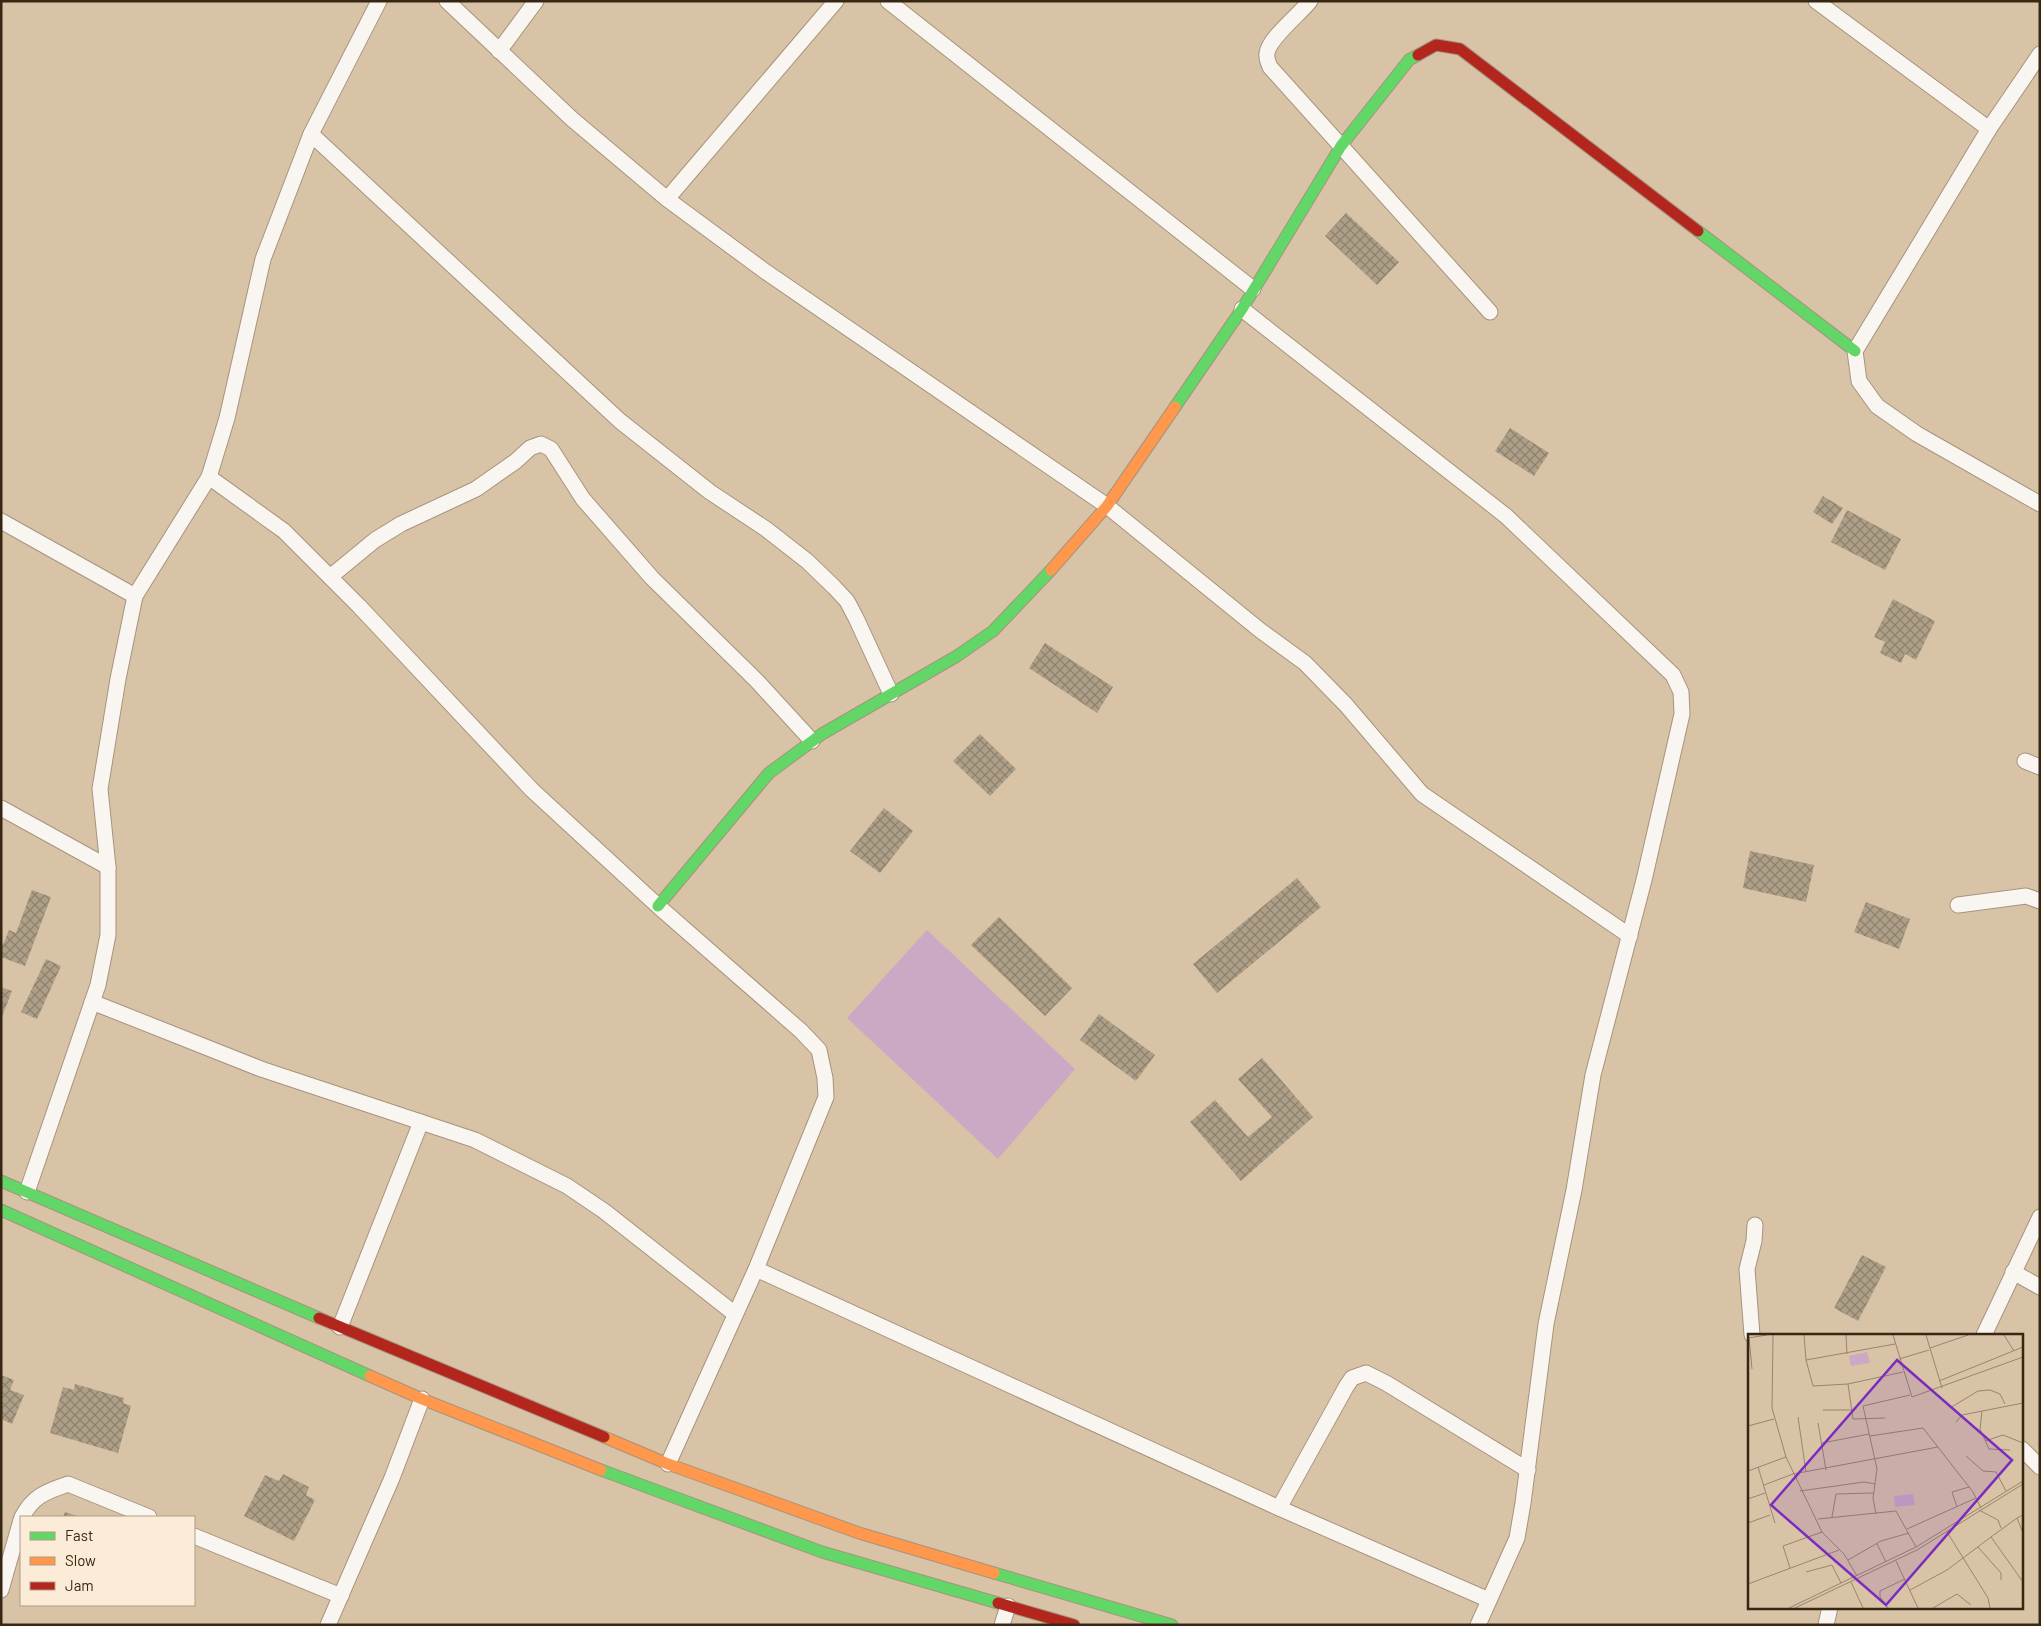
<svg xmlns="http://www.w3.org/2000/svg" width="2041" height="1626" font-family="Barlow,sans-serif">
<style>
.green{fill:#cba8c3}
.building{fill:url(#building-cross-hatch)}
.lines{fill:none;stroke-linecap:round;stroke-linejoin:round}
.street-casing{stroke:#a5947d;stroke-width:17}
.fast-casing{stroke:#a5947d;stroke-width:13}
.slow-casing{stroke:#a5947d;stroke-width:13}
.jam-casing{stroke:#a5947d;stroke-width:13}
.street{stroke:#f9f6f2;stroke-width:15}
.fast{stroke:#63d668;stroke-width:11}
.slow{stroke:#ff974d;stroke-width:11}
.jam{stroke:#b3261e;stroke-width:11}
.inset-road{fill:none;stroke:#98856b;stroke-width:1}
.view{fill:#7b2cbf;fill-opacity:0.15;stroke:#7b2cbf;stroke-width:2.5}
.inset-edge{fill:none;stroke:#372712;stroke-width:2.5}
</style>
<defs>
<pattern id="building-cross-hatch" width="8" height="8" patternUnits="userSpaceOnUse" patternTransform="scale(1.25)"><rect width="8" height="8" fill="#aea088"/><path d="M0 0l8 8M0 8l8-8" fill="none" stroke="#8e826e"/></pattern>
</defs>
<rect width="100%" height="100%" fill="#d9c3a6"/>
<polygon class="green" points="927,930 1075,1069 998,1159 847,1018"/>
<g class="building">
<polygon points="1346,213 1399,262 1377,285 1325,236"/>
<polygon points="1510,428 1549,453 1534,476 1495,451"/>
<polygon points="1823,496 1843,508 1832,524 1813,512"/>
<polygon points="1847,510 1901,539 1885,570 1831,542"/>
<polygon points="1893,599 1935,621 1916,660 1905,654 1901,663 1880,653 1885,642 1874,637"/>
<polygon points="1045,643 1113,687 1097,713 1029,668"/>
<polygon points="980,734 1016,769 990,796 953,761"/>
<polygon points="884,808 913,831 880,873 850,851"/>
<polygon points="1750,851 1814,865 1806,902 1743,888"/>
<polygon points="1297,878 1321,907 1217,993 1193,964"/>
<polygon points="32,890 51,897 25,966 1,957 1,944 3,945 9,930 16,933"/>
<polygon points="1866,902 1910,919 1899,949 1854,932"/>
<polygon points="999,917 1072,988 1045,1016 971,945"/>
<polygon points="46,959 61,966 37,1019 21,1012"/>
<polygon points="1,987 12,991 1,1019"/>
<polygon points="1099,1014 1155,1055 1136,1081 1080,1040"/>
<polygon points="1262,1058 1313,1117 1241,1181 1190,1122 1215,1100 1248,1137 1272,1117 1238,1079"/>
<polygon points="1862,1255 1886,1267 1858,1321 1834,1308"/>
<polygon points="1,1375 14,1380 10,1390 24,1395 12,1424 1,1419"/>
<polygon points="75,1384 124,1398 123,1403 131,1406 118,1453 50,1433 63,1387 74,1390"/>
<polygon points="283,1474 309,1487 306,1495 315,1500 294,1541 244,1516 265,1475 279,1481"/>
<polygon points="65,1512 80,1517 63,1517"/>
</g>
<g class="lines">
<g class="street-casing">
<g id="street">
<polyline points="447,1 572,119 667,199 766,272 1107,506 1261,631 1305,663 1346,705 1422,794 1630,936"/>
<polyline points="888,1 1253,289"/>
<path d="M1310,1C1300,14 1269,38 1267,53C1266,59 1268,62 1270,67L1490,312"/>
<polyline points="1816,1 1989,129"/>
<polyline points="499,51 536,1"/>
<polyline points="2040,54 1989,129 1855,351 1859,381 1877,406 1917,434 2040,504"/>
<polyline points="311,134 620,421 710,492 766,529 807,561 834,587 847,601 856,618 891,694"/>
<polyline points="667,199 836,1"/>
<polyline points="1242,309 1506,516 1673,675 1681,692 1682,714 1644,880 1593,1075 1574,1190 1546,1324 1523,1503 1517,1538 1478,1625"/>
<polyline points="209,477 284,531 359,606 532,790 658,906 801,1031 819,1050 825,1078 826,1097 756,1269 668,1464"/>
<polyline points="1,521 135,596"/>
<polyline points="330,577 375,540 401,524 476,489 516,461 530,448 541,444 551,449 583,499 652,578 757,681 812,741"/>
<polyline points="2025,761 2040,767"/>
<polyline points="1,808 108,867"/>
<polyline points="1958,905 2026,896 2040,901"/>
<polyline points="92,1002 261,1069 475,1140 567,1186 604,1211 735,1314"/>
<polyline points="27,1192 98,985 108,935 108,867 100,789 118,679 135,596 209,477 227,418 263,259 311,134 379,1"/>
<polyline points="756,1269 1279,1508 1489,1600"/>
<polyline points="2013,1272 2040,1287"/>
<polyline points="340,1327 421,1122"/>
<polyline points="1752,1335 1747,1269 1754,1241 1755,1225"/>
<polyline points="1984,1335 2040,1217"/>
<polyline points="2022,1449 2040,1467"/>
<polyline points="1279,1508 1346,1387 1352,1378 1366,1373 1386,1383 1528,1470"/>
<path d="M22,1517C34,1495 46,1492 68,1484L149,1517"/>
<polyline points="194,1536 341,1596"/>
<polyline points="1,1590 21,1520"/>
<polyline points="328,1625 392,1478 422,1399"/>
<polyline points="1002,1625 1008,1606"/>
<polyline points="1826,1625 1830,1607"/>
</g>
</g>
<g class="fast-casing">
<g id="fast">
<polyline points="1698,231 1855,351"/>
<polyline points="1175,407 1242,309 1341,146 1409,60 1418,55"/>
<polyline points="658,906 769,773 822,734 957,656 993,631 1051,570"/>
<polyline points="1,1181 319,1318"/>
<polyline points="1,1210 370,1376"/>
<polyline points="601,1470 822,1552 998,1603"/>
<polyline points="994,1573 1172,1625"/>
</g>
</g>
<g class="slow-casing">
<g id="slow">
<polyline points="1051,570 1107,506 1175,407"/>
<polyline points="370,1376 422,1399 601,1470"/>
<polyline points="604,1437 668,1464 859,1533 994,1573"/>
</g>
</g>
<g class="jam-casing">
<g id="jam">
<polyline points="1418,55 1436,45 1460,49 1698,231"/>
<polyline points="319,1318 604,1437"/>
<polyline points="998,1603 1074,1625"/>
</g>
</g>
<use href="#street" class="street"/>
<use href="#fast" class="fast"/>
<use href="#slow" class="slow"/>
<use href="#jam" class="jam"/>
</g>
<g transform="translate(1748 1334)">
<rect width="275" height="275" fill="#d9c3a6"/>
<path d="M119,18L122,29L103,32L101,22ZM165,160L167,171L147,173L146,162Z" fill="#cba8c3"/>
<path class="inset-road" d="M25,1L24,74L38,123L74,198L96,220L109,242M56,1L58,26L65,52L100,50L155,38M98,1L99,20M145,1L164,63L275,23M178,1L194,54M256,1L266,17M0,4L19,1M1,4L4,35M182,14L220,1M151,25L181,16M58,26L147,10M191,47L275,13M100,50L105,85L137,84M202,74L230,57L242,56L252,60L257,70M75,76H103M234,77L232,95L241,115L262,116M50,83L58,138M208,88L214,81L275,69M70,89L78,136M0,92L26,85M122,102L175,94L225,158L233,174M237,107L255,101L275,109M74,109L121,100M218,122L235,137L248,138L258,157M10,133L27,189M0,137L38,123M16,151L45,140L190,113M52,157L116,148L127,150M0,165L17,159M209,173L204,158L221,153M231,176L250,186L253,194M128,180L125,164L129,135L115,72L162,61M275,181L269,184L275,199M84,183L88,160L125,159M70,185L148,177L168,213M0,189L22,181M159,195L228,164M199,198L240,264L242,274M243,203L269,184M129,210L138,228M230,213L253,239V246M100,226L133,207L161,199M148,227L170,274M42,234L35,212L74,198M58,238L84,231L93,249M103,248L115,274M0,250L91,216M162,256L199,236L243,203L275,248M41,274L168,213L275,147M47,274L169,216L275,150M140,274L132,263V257L157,245M185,274L209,260L223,271"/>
<path class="view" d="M149,26L264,126L138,271L23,171Z"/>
<rect width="275" height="275" class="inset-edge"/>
</g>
<rect width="2041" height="1626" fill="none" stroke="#372712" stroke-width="5"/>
<rect x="20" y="1516" width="175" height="90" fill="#fcebd6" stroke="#ad9d88"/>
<rect x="30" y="1532" width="25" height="8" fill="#63d668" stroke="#ad9d88"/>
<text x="65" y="1541" font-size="15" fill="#372712">Fast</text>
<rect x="30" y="1557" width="25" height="8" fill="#ff974d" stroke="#ad9d88"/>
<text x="65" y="1566" font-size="15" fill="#372712">Slow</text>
<rect x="30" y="1582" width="25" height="8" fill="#b3261e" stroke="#ad9d88"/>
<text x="65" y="1591" font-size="15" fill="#372712">Jam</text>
</svg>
